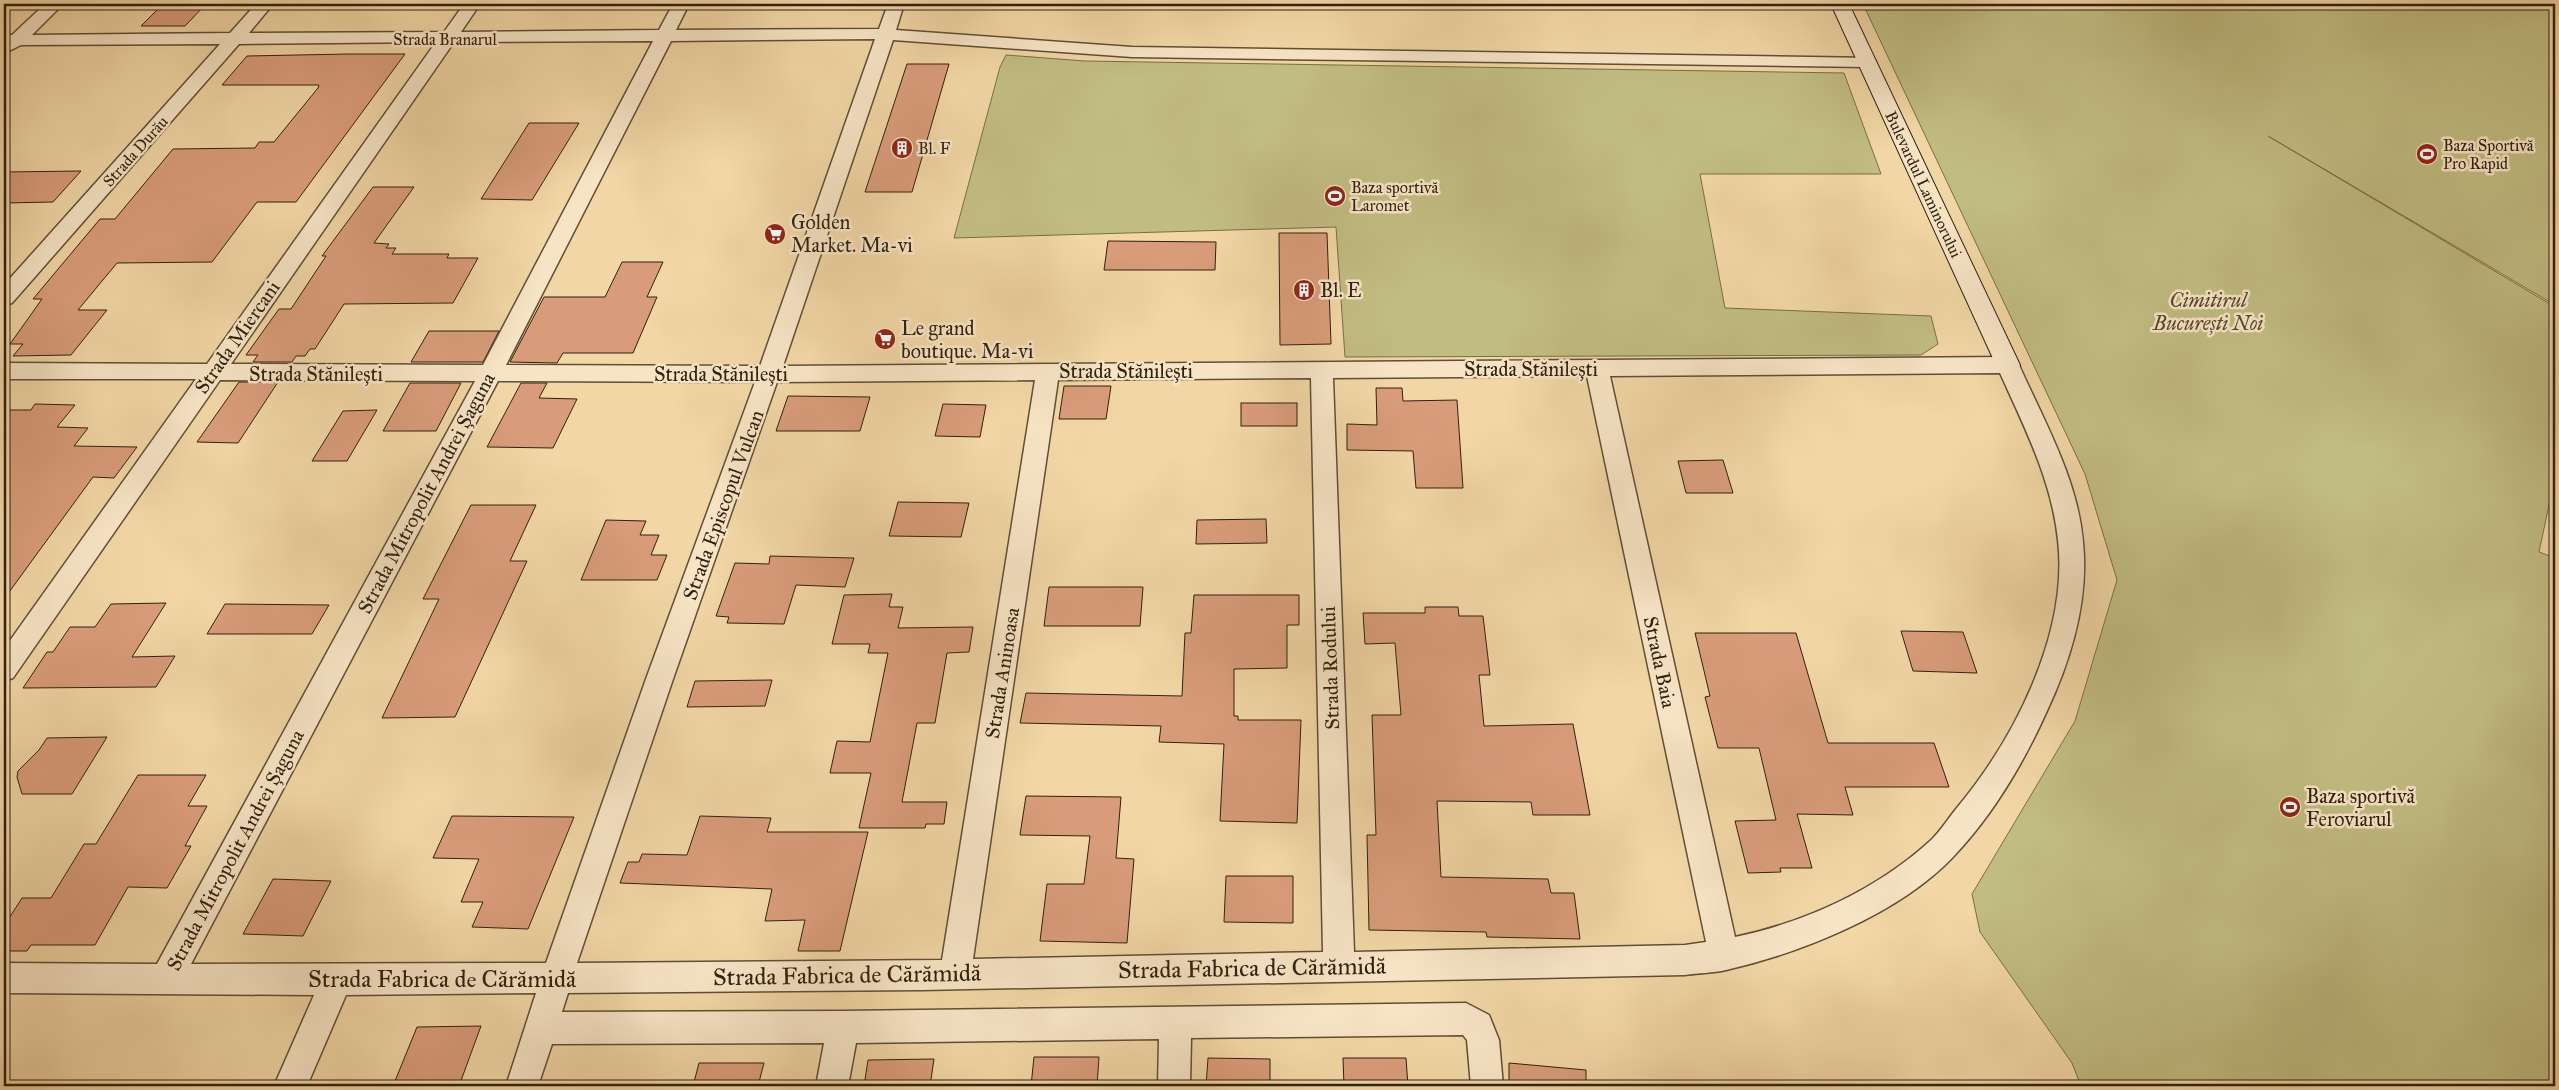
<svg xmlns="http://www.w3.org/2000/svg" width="2559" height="1090" font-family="'IM FELL Great Primer',serif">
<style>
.green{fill:#c1bc82;stroke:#786e48}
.building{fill:#d99c7a;stroke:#30210f}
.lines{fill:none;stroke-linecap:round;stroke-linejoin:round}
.street-casing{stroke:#604e35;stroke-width:3}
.secondary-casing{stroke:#30210f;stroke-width:2}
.street{fill:#f7e4c5;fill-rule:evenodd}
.secondary{fill:#f7e4c5;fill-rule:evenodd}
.labels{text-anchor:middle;stroke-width:5;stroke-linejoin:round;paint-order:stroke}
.far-street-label{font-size:16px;fill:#30210f;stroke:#f7e4c5}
.far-poi-label{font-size:16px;fill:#30210f;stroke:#f7e4c5;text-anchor:start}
.poi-label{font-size:20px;fill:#30210f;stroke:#f7e4c5;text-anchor:start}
.park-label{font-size:20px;font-style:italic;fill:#54482c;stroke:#f7e4c5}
.street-label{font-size:20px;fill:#30210f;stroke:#f7e4c5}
.near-street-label{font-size:24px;fill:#30210f;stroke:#f7e4c5}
</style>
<rect width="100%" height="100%" fill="#f2d6a6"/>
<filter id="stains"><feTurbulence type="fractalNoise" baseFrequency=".004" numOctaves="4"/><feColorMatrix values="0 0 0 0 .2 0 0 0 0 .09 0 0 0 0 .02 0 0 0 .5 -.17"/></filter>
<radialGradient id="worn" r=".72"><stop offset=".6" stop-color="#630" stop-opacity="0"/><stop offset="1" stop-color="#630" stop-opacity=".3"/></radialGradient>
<g class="green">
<polygon points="1863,4 2555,4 2555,305 2268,136 2555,307 2555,477 2539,552 2555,558 2555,1086 2081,1086 2072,1063 1980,932 1972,894 2075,721 2117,580 2085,474"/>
<polygon points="1006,55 1085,61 1844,73 1881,174 1700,174 1725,308 1931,316 1938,344 1921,355 1345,357 1336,227 954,238 1000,67"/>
</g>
<g class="building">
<polygon points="163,4 206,4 185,26 141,26"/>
<polygon points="348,54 405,54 296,202 257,202 212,262 117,263 78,310 107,310 71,355 13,356 23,344 10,344 42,299 33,299 100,219 115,219 173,149 255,148 259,142 274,142 318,88 319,85 222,85 247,56"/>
<polygon points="907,64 949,64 912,192 865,192"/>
<polygon points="529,123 579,123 532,200 481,199"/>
<polygon points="81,171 53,202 4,203 4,172"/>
<polygon points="373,187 414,187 374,243 389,244 386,248 396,248 392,254 449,254 447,258 478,258 453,303 344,304 315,349 310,349 305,356 296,356 292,362 253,362 258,355 246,355 279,309 291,309 326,256 322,256"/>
<polygon points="1279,233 1327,233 1331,344 1280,345"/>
<polygon points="1108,241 1216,242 1215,270 1104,270"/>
<polygon points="622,262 663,262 647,297 657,297 633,353 563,353 557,363 510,362 544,297 605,297"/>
<polygon points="429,331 499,331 483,362 411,362"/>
<polygon points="239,382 278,382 238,443 197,442"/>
<polygon points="410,383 461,383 436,431 383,431"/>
<polygon points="521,383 547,383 539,398 577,399 553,448 487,447"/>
<polygon points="1064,386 1111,386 1106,419 1059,419"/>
<polygon points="1376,388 1402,388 1403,401 1457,400 1463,488 1416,488 1413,451 1347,450 1347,424 1377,425"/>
<polygon points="788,396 870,397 860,431 776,431"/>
<rect x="1241" y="403" width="56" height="23"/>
<polygon points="35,404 75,405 57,427 88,428 74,446 137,447 114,478 93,477 4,599 4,410 31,410"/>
<polygon points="943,404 986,405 980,437 935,436"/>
<polygon points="377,410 347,461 312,461 343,411"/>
<polygon points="1723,460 1733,493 1686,493 1678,461"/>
<polygon points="898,502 969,503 961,537 889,536"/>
<polygon points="471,505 536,505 510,561 527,561 455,717 382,718 439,599 423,599"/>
<polygon points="1266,519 1267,543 1196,544 1197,520"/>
<polygon points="606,520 646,521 640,535 659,535 651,555 667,555 657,580 581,580"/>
<polygon points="770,556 854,558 845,587 796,585 784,624 727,623 729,617 716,616 735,563 769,564"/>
<polygon points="1049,587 1143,587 1140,626 1044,626"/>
<polygon points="892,594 889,607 903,607 898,628 973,627 969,652 947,653 935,723 917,723 902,802 947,802 944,824 926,824 925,828 859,828 871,773 830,773 837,741 870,742 888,653 868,653 870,644 832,644 844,595"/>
<polygon points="1194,595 1299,595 1299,625 1287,625 1287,668 1234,669 1234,716 1238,716 1238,720 1301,720 1297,823 1220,821 1224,744 1159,742 1161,726 1020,723 1026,693 1182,696 1185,633 1191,633"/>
<polygon points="166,603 132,657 175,656 156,687 23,688 47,652 53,652 70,627 95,627 111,604"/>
<polygon points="225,604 329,605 312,634 207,634"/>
<polygon points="1425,607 1458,607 1459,616 1483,616 1490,675 1479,675 1484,726 1573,724 1590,815 1533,815 1531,802 1437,801 1441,877 1548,879 1551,893 1574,893 1580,939 1487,937 1486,932 1369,930 1367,835 1376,835 1372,715 1401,715 1395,643 1365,644 1363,613 1425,613"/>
<polygon points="1901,631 1963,632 1977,673 1913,671"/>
<polygon points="1695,633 1796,633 1828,743 1934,743 1949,787 1845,787 1853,815 1797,814 1812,868 1780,868 1781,872 1748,873 1735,821 1776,820 1759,748 1718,748 1705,697 1710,696"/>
<polygon points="772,680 765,706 687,707 695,681"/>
<polygon points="107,737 72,794 22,794 17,777 18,771 39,750 47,738"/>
<polygon points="138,775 206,775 188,806 207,806 185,846 191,846 167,888 128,887 95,945 31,945 27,951 4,951 4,926 22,898 51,898 84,844 96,844"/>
<polygon points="1026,796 1121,797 1116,858 1134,859 1127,943 1040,941 1047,884 1084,884 1090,836 1020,835"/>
<polygon points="452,816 574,817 528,929 472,927 483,902 461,902 479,859 433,858"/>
<polygon points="700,816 771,818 767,832 868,832 840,951 798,951 805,920 765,921 772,889 620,883 628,862 639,862 642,854 687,855"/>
<polygon points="1226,876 1293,876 1293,923 1224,922"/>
<polygon points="273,879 331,881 303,936 243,934"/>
<polygon points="481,1026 459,1086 393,1086 417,1027"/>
<polygon points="1034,1057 1099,1057 1097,1086 1031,1086"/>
<polygon points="1208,1058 1270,1059 1270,1086 1206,1086"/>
<polygon points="1343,1058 1406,1058 1408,1086 1344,1086"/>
<polygon points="934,1059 930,1086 864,1086 868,1060"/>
<polygon points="699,1063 764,1063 758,1086 693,1086"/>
<polygon points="1509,1063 1586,1070 1586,1086 1509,1086"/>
</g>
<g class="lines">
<g class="street-casing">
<path id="street" d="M45,4H63L32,35L230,33L256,4H273L249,33L444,32L464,4H480L461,32L659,30L673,4H689L676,30L879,29L888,4H904L896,30L1132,47L1873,58L1876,62L1873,66L1867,67L1132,57L893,40L783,366L2008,357L2016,360L2019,365C2044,421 2078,480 2083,542C2089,601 2071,660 2046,713C2023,764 1992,816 1953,857C1899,914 1801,953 1726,970C1714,973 1698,973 1685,975L922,990L568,993L562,1012L843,1011L1466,1003L1489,1015L1499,1040L1503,1086H1471L1467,1040L1463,1035L1191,1038L1190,1086H1158L1159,1039L856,1043L848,1086H816L824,1043L552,1044L538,1086H506L536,993L346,995L307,1086H274L314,995L4,993V963L157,964L475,381L220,380L13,678L4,681V649L196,379H4V363L207,364L436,42L239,44L12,303L4,305V285L220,44L21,45L11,50L5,49L4,35H12ZM875,39L760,366L506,365L671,41ZM653,41L483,365L231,364L454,42ZM2000,373C2024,426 2052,481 2058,540C2069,633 2014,740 1956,809C1947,820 1940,832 1930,841C1876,890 1806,922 1735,937L1610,376ZM1587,376L1706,942L1685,945L1354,952L1333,378ZM1311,378L1323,952L973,959L1058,380ZM1035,380L942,960L577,963L673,679L777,382ZM498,381L755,382L646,679L546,963L191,964Z"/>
</g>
<g class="secondary-casing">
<polygon id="secondary" points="1831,4 1849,4 2020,365 2017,371 2008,373 1999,371 1996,365"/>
</g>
<use href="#street" class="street"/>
<use href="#secondary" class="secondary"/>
</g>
<defs>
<g id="building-disc" transform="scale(1.125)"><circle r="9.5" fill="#8f2418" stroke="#f7e4c5"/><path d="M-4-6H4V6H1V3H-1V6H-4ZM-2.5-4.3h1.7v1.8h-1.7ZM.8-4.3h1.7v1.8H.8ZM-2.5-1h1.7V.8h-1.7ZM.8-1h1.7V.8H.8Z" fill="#fff"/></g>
<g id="stadium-disc" transform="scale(1.125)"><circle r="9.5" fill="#8f2418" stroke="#f7e4c5"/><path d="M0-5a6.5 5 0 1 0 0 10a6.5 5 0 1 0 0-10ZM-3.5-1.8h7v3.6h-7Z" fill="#fff"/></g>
<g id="supermarket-disc" transform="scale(1.125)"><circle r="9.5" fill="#8f2418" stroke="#f7e4c5"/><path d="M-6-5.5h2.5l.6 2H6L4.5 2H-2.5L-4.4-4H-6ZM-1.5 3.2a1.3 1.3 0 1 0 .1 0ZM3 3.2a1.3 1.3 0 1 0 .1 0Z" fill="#fff"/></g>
</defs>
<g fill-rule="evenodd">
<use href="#building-disc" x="902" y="148"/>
<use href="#stadium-disc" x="2427" y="154"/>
<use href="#stadium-disc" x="1335" y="196"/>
<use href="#supermarket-disc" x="775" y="234"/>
<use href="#building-disc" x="1304" y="290"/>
<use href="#supermarket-disc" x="885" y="339"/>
<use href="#stadium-disc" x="2290" y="807"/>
</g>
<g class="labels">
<g class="far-street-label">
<text x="445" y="45">Strada Branarul</text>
<text transform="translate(135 151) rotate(-48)" y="6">Strada Durău</text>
<text transform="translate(1924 184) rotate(65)" y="6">Bulevardul Laminorului</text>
</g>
<g class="far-poi-label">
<text x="2443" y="151">Baza Sportivă<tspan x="2443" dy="18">Pro Rapid</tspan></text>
<text x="918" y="154">Bl. F</text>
<text x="1351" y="193">Baza sportivă<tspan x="1351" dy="18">Laromet</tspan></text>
</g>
<g class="poi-label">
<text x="791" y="229">Golden<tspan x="791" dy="23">Market. Ma-vi</tspan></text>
<text x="1320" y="297">Bl. E</text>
<text x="901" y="335">Le grand<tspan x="901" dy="23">boutique. Ma-vi</tspan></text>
<text x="2306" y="803">Baza sportivă<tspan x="2306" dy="23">Feroviarul</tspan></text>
</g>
<g class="park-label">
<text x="2208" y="307">Cimitirul<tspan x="2208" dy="23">București Noi</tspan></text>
</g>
<g class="street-label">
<text transform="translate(237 337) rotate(-55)" y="7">Strada Miercani</text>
<text x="1531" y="376">Strada Stănilești</text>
<text x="1126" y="378">Strada Stănilești</text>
<text x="316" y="381">Strada Stănilești</text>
<text x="721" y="381">Strada Stănilești</text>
<text transform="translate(426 493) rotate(-62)" y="7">Strada Mitropolit Andrei Șaguna</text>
<text transform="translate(723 505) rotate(-70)" y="7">Strada Episcopul Vulcan</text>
<text transform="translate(1660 662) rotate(78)" y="7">Strada Baia</text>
<text transform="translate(1330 668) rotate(-92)" y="7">Strada Rodului</text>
<text transform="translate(1002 673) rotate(-81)" y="7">Strada Aninoasa</text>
<text transform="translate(235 850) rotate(-62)" y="7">Strada Mitropolit Andrei Șaguna</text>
</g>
<g class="near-street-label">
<text transform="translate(1252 968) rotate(-1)" y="8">Strada Fabrica de Cărămidă</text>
<text transform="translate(847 975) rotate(-1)" y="8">Strada Fabrica de Cărămidă</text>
<text x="442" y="987">Strada Fabrica de Cărămidă</text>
</g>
</g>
<rect width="2559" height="1090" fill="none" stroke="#f2d6a6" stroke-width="20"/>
<rect x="5" y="5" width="2549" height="1080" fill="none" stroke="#30210f" stroke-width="2.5"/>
<rect x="10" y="10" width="2539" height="1070" fill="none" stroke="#30210f"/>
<rect width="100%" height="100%" filter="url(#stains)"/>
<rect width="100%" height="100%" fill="url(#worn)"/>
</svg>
